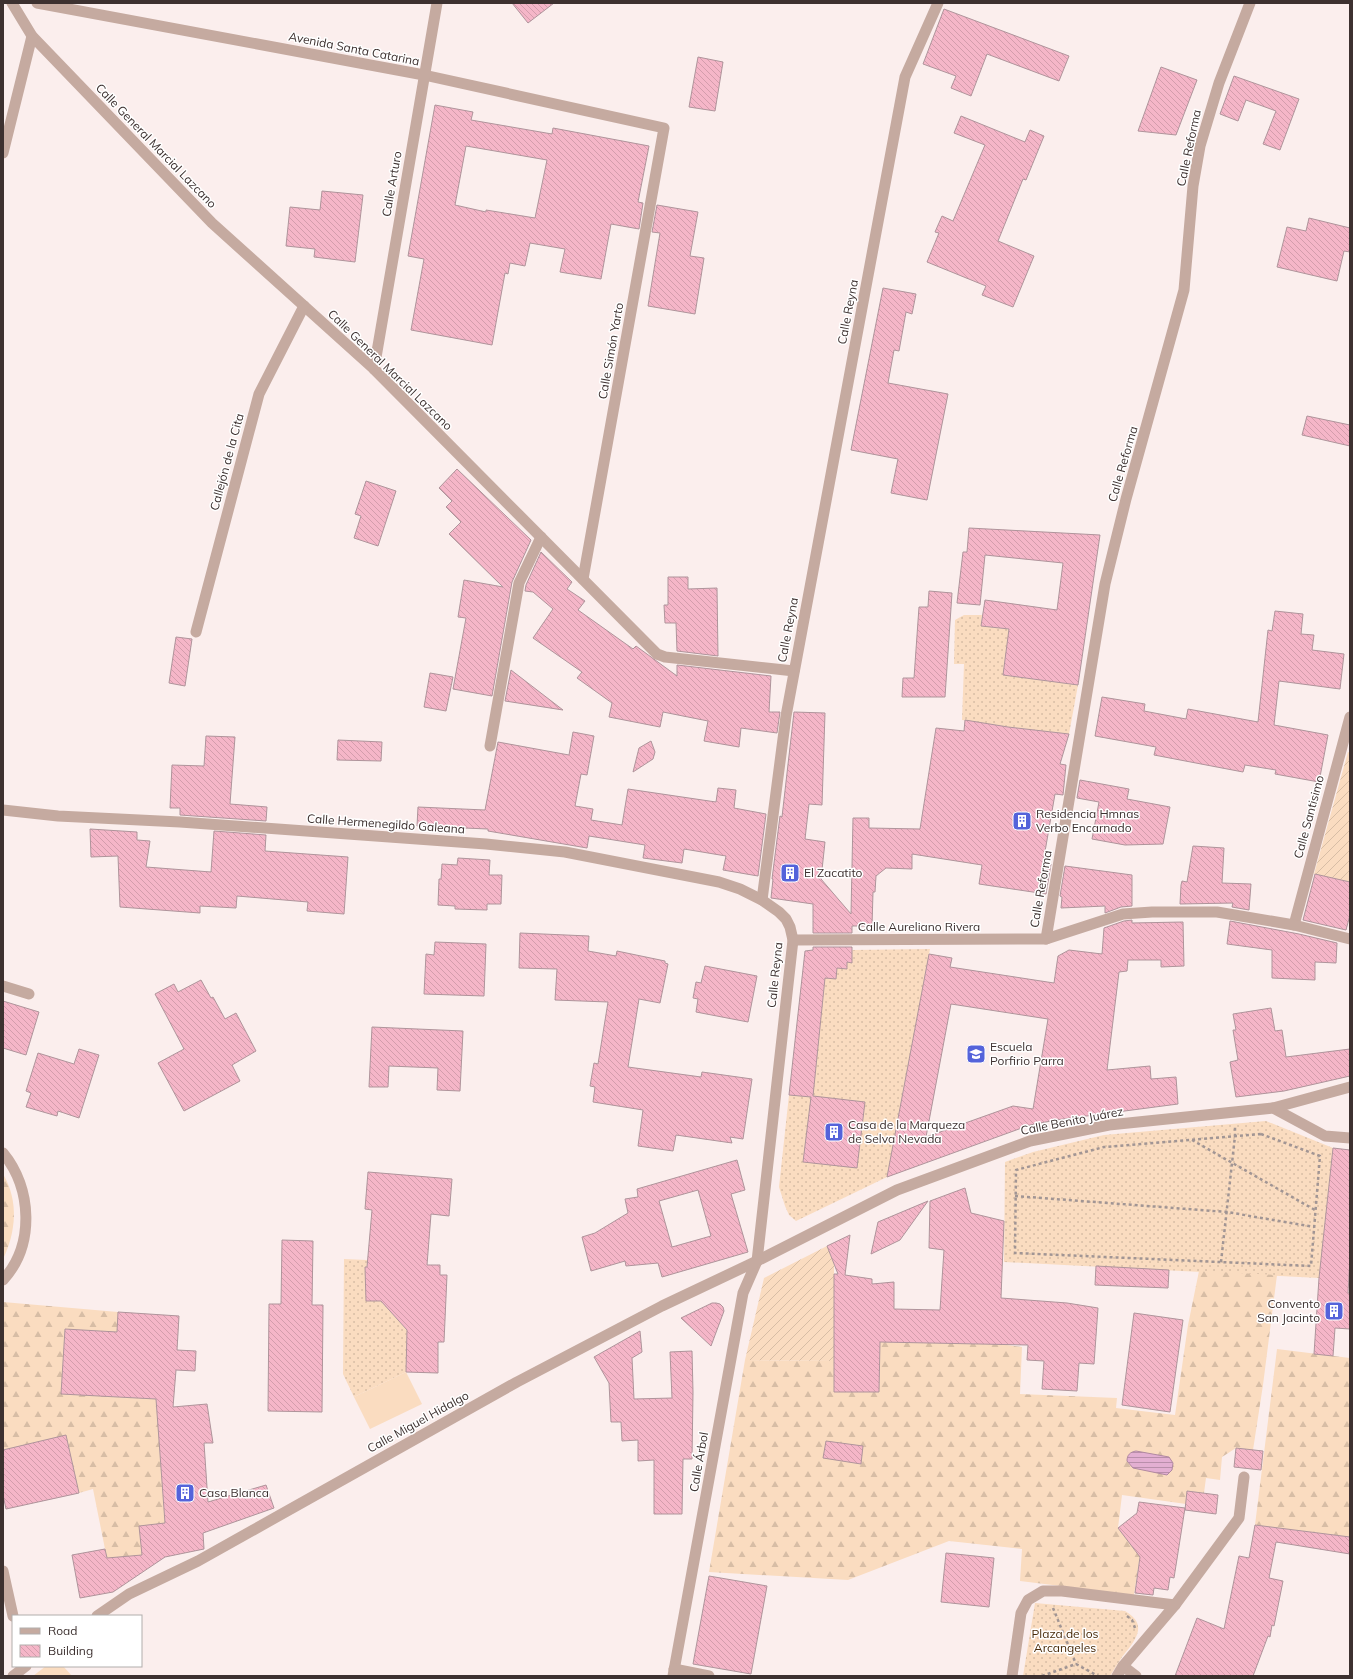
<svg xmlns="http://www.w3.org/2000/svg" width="1353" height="1679" font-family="Mulish,sans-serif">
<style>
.grass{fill:url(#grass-dots)}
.forest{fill:url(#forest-firs)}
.garden{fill:url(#garden-furrows)}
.pitch{fill:#fadcc0}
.water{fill:url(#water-rules);stroke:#b189a1}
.building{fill:url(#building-back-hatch);stroke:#af949b;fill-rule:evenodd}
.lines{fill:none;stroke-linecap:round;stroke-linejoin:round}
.path{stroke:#a19594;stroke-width:2.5;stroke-dasharray:3 3;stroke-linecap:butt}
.minor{stroke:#c5aaa0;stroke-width:11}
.labels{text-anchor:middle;stroke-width:3;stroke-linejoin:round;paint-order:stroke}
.street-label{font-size:12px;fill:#3d3130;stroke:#fff}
.poi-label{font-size:12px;fill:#3d3130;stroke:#fff;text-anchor:start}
.park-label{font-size:12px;fill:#482a08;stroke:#fff}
</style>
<defs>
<pattern id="grass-dots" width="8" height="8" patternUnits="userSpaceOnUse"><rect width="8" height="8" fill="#fadcc0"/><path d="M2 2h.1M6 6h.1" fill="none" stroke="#d7bda5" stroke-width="1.8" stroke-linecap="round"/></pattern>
<pattern id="forest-firs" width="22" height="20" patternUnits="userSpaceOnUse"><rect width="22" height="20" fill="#fadcc0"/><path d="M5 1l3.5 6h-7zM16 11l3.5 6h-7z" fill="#d7bda5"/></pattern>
<pattern id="garden-furrows" width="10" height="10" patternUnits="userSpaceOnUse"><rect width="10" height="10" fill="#fadcc0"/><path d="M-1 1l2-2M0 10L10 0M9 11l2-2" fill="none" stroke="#d7bda5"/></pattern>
<pattern id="water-rules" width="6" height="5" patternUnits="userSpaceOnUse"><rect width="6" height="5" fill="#e3afd2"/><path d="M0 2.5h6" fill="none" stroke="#b98fab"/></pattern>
<pattern id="building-back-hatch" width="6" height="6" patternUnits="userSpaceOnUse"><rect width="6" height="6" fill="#f5b6c8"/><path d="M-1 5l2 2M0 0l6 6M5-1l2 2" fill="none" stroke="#d39dac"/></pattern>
</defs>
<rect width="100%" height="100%" fill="#fbeeed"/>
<g class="grass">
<polygon points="964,615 982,615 981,626 1022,631 1007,645 1003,675 1078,685 1069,734 1009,727 962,720 964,664 954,664 955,620"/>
<polygon points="930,949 887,1177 796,1221 789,1215 785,1206 779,1187 789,1095 799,1096 814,1084 825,978 836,979 837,968 847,969 847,962 852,962 852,950"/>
<polygon points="1266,1121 1333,1148 1319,1278 1004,1262 1005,1162 1033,1152 1104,1135"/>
<polygon points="344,1259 367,1260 366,1301 381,1301 407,1330 406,1372 354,1397 343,1374"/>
<path d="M1035,1603L1125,1611C1150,1625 1134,1642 1122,1657C1118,1663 1114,1670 1110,1676H1023Z"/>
</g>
<g class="forest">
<path d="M3,1174C19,1201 16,1232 3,1259Z"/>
<polygon points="1199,1271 1277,1275 1263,1385 1253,1450 1236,1448 1222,1457 1220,1480 1206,1478 1204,1493 1187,1491 1186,1504 1122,1495 1118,1528 1130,1543 1141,1549 1134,1595 1020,1581 1022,1549 949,1541 848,1580 709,1572 745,1360 834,1361 834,1392 879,1392 880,1342 999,1344 1022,1347 1020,1394 1117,1398 1116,1408 1175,1415 1188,1325"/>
<polygon points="3,1302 118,1312 117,1332 65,1329 61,1393 156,1399 165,1523 142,1555 109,1569 93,1489 79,1493 66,1436 3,1450"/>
<polygon points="1277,1349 1350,1358 1350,1537 1255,1525"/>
</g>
<g class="garden">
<polygon points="1348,752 1350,753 1350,883 1314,874"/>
<polygon points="827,1246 834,1264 834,1361 745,1360 764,1278"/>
</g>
<g class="pitch">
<polygon points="406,1372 422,1404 370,1429 354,1397"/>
<polygon points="46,1666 63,1666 72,1676 33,1676"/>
</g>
<path class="water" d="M1136,1451L1169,1457L1173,1463L1172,1470L1167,1475L1133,1468L1127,1461C1127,1455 1130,1452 1136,1451Z"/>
<g class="building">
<polygon points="512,3 554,3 528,23"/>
<polygon points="944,9 1069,56 1059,81 987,54 971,96 951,88 956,76 923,64"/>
<polygon points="698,57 723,62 715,111 689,107"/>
<polygon points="1161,67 1197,80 1176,135 1138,131"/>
<polygon points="1234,76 1299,99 1280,150 1263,144 1276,111 1246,100 1238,121 1220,114"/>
<path d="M435,105L473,112L471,120L552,134L553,128L649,146L638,202L643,203L639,229L611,224L601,279L560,272L565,249L530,243L525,266L510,263L508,274L505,273L492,345L411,330L424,259L408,256ZM466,146L547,160L535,218L486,210V212L455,205Z"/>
<polygon points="961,116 1025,142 1030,130 1044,136 1026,180 1023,179 998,241 1034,256 1013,307 982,295 986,286 927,262 939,233 935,232 942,216 953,221 985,145 954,133"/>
<polygon points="322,191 363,195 355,262 314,257 315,249 286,246 290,207 320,210"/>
<polygon points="657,205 698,212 690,256 704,258 695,314 648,306 660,233 652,232"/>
<polygon points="1309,218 1350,228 1350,252 1344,251 1337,281 1277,267 1287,227 1306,231"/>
<polygon points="883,288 916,294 912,314 906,312 899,351 894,350 888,383 948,394 927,500 891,493 898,459 851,450"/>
<polygon points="1307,416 1350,425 1350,446 1302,435"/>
<polygon points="457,469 531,540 512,582 492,696 453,689 466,618 458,617 464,580 503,587 449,534 461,522 446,507 452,501 439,488"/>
<polygon points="366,481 396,491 378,546 354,538 361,516 355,514"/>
<polygon points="969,528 1100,535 1078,685 1003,675 1009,629 981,626 985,600 1057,610 1063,563 985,555 980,605 957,603 963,552 967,552"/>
<polygon points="541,552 572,582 567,589 585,601 578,610 633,649 636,646 677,676 677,665 771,676 769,712 780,712 777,733 741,728 739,747 704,741 708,721 663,712 660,727 609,717 612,703 577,678 582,672 533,638 553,609 533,592 525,591 526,585"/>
<polygon points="668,577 688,577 688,589 717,588 718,656 677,651 676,623 665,623 664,605 668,605"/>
<polygon points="929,591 952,593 945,697 902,697 903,678 914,678 919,607 928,607"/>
<polygon points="1275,611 1303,614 1301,634 1314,635 1312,650 1344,654 1340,689 1279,681 1274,725 1328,735 1319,782 1275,774 1276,770 1245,765 1243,772 1154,755 1156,747 1095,736 1102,697 1145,704 1144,711 1186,719 1188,709 1258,722 1268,630 1272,631"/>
<polygon points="176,637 192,639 185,686 169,683"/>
<polygon points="511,670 563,710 505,701"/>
<polygon points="430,673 453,677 446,711 424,707"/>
<polygon points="794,712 825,713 822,805 809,804 805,839 825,842 821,879 851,914 853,818 869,818 869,828 920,829 936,728 964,731 965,720 1008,727 1069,734 1060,764 1066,765 1063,795 1055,794 1043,863 1051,864 1046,894 979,884 982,865 912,854 912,869 886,868 876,876 875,892 873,892 872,926 852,926 852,933 813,933 813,904 771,898 773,879 772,879 780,816 782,817"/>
<polygon points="573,732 594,736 587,775 581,774 575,806 593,809 591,820 622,825 628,789 716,802 718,788 736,790 734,808 766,814 758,876 723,870 726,856 684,849 682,863 643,858 645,845 589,836 587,848 488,831 488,829 417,826 418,807 485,810 498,742 569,755"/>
<polygon points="206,736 235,737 230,804 267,807 266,821 180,815 180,808 170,808 172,765 204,766"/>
<polygon points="338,740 382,742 381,761 337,760"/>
<polygon points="651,741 655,752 653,759 633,772 639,748"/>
<polygon points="1080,780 1129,789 1127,799 1170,807 1163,844 1125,845 1092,839 1099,802 1077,798"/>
<polygon points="90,829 137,832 137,840 150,841 146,867 211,872 214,831 266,835 265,851 348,857 344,914 307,911 308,902 237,896 236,908 200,906 200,913 120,907 118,856 91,857"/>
<polygon points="1193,846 1224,848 1222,883 1251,884 1249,910 1232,907 1233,903 1180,904 1181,885 1182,881 1187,882"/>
<polygon points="458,858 490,860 489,875 502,875 501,904 487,904 487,910 455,909 455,906 438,905 439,879 441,879 442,864 457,865"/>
<polygon points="1065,866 1132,875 1132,906 1121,907 1105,913 1105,906 1061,908 1062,897 1060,896"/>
<polygon points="1315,874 1350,882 1350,915 1346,930 1303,920"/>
<path d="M1132,920V923L1183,922L1184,966L1161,967V960H1128L1127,971L1119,972L1107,1070L1150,1066L1151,1079L1176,1077L1178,1104L1056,1120L1030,1125L887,1177L929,954L952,958L950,967L1054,983L1058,956L1069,950L1102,954L1104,928L1124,921ZM951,1004L1048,1019L1033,1109L1013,1106L926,1137Z"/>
<polygon points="1230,921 1299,934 1337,943 1336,963 1315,962 1315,980 1272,978 1272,950 1227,944"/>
<polygon points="520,933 589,936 588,951 616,956 617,951 665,961 665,963 668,964 660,1003 639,999 628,1067 701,1077 702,1072 752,1079 743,1139 730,1137 732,1143 676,1135 673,1151 638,1146 643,1110 593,1102 595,1087 590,1086 594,1063 598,1064 608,1002 555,1000 557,969 519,968"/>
<polygon points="435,942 486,944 484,996 424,994 426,954 434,955"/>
<polygon points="813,947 852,947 852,963 847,962 847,969 837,968 836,979 825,978 813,1096 865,1102 857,1168 803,1162 811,1097 789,1095 805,951 813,950"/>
<polygon points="705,966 757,976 748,1022 696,1012 698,999 693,998 696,982 701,983"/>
<polygon points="201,980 211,998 213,997 225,1019 236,1013 256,1051 232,1065 240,1081 184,1111 158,1063 184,1049 155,994 174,984 178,992"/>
<polygon points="3,1001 39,1012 26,1055 3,1048"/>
<polygon points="1271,1008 1275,1031 1282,1030 1286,1057 1350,1049 1350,1076 1284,1091 1236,1097 1230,1062 1238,1060 1233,1030 1236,1030 1233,1014"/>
<polygon points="372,1027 463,1031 460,1091 437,1090 438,1068 389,1066 388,1087 369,1087"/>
<polygon points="79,1049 99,1055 79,1118 58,1111 57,1116 26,1107 31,1093 26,1091 38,1053 74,1064"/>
<polygon points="1333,1148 1350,1150 1350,1259 1348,1293 1350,1293 1350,1329 1335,1328 1333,1356 1314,1354 1319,1278"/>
<path d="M737,1160L745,1190L731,1194L748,1252L662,1277L658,1263L626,1266L625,1261L591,1271L582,1237L595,1233L628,1213L625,1199L638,1197L637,1189ZM698,1190L711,1236L672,1247L659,1201Z"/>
<polygon points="368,1172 452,1179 449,1216 431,1214 427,1265 440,1265 440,1275 447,1275 444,1342 438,1342 438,1373 406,1372 407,1330 381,1301 366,1301 365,1267 367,1267 372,1210 365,1209"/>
<polygon points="965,1188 971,1213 1004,1221 1001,1298 1067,1303 1098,1308 1094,1364 1079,1363 1077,1391 1042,1389 1044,1361 1027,1360 1028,1345 880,1342 879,1392 834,1392 834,1274 838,1274 827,1246 850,1235 845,1275 872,1279 872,1284 894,1282 894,1309 940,1310 944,1250 929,1248 930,1201"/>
<polygon points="928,1201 900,1240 871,1254 878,1222"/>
<polygon points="282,1240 313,1241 312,1305 323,1305 322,1412 268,1411 269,1304 281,1304"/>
<polygon points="1096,1266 1169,1270 1168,1288 1095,1285"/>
<polygon points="712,1303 716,1303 720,1304 723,1307 724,1311 711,1346 681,1318"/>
<polygon points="118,1312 179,1316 177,1350 196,1351 195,1371 176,1370 173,1407 207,1404 213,1443 204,1443 208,1502 266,1485 274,1508 203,1533 204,1549 165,1557 113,1592 80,1598 72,1555 105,1549 107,1558 142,1555 139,1526 165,1523 156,1399 61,1394 65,1329 117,1332"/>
<polygon points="1134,1313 1183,1320 1170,1412 1122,1405"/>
<polygon points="640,1331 642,1352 632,1358 634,1399 672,1398 670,1352 692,1351 693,1392 692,1459 683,1459 682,1514 654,1514 654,1460 638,1461 638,1440 622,1441 621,1422 611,1422 609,1383 594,1357"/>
<polygon points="66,1435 79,1493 6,1509 3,1495 3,1450"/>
<polygon points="826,1441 863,1446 861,1464 823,1458"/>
<polygon points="1236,1448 1263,1451 1261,1470 1234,1467"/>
<polygon points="1187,1491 1218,1495 1216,1514 1185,1510"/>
<polygon points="1139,1502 1185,1508 1174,1578 1170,1577 1168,1590 1154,1588 1153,1595 1135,1593 1140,1557 1118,1528 1137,1513"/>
<polygon points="1255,1525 1350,1537 1350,1554 1276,1542 1269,1578 1283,1581 1274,1626 1272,1625 1270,1637 1268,1636 1253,1676 1175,1676 1197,1618 1224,1629 1239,1556 1249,1558"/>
<polygon points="946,1553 994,1558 989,1607 941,1602"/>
<polygon points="709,1576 767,1586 751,1674 693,1664"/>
</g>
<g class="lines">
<g class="path">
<polygon points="1261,1134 1320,1156 1311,1266 1015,1253 1016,1170 1104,1147"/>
<polyline points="1192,1140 1315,1210"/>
<polyline points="1015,1196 1227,1212 1314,1227"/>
<polyline points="1221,1262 1235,1136 1235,1127"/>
<polyline points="1053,1608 1076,1664"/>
<polyline points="1127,1616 1132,1620 1135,1628"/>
<polyline points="1042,1676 1076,1664 1098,1676"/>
</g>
<g class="minor">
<polyline points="12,3 32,36 212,223 374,369 657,654 665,657 794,671"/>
<polyline points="37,3 424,75 664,128 583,579"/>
<polyline points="3,153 32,36"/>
<polyline points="374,369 437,3"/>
<polyline points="196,632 259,394 304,306"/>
<polyline points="490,746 519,583 541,537"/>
<polyline points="3,810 58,816 180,822 486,844 565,852 719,882 740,889 762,900 779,912 786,919 790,927 793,940 757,1261 743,1293 673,1676"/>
<polyline points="762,900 786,716 905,77 938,3"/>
<polyline points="1294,925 1350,717"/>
<polyline points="1046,939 1105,584 1126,499 1184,290 1193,186 1200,146 1219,83 1250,3"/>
<polyline points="793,940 1046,939 1123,914 1152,912 1217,912 1294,925 1350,939"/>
<polyline points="3,986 29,994"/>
<polyline points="1273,1108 1325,1136 1350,1138"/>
<path d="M3,1153C32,1188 35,1245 3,1280"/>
<polyline points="3,1571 13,1616"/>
<polyline points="97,1616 129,1594 198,1561 517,1382 662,1306 757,1261 897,1190 1030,1141 1109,1125 1273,1108 1350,1087"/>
<polyline points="1123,1666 1136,1676"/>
<polyline points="674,1669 709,1676"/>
<polyline points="13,1676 26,1666"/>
<polyline points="1012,1676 1021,1613 1028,1600 1043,1591 1062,1591 1175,1605"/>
<polyline points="1117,1676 1123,1666 1175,1605 1239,1518 1244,1477"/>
</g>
</g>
<defs>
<g id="building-square" transform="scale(1)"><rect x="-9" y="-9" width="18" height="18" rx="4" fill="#5463da" stroke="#fff"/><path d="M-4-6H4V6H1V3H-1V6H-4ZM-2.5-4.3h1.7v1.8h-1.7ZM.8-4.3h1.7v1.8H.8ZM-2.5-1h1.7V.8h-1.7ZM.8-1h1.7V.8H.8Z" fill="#fff"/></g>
<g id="school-square" transform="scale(1)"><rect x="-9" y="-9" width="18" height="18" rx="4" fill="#5463da" stroke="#fff"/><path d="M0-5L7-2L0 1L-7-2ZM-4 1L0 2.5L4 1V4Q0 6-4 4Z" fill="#fff"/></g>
</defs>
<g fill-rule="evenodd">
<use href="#building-square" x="1022" y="821"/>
<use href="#building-square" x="790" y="873"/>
<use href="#school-square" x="976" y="1054"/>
<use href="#building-square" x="834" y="1132"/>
<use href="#building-square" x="1334" y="1311"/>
<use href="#building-square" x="185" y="1493"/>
</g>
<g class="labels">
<g class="street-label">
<text transform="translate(354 49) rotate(11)" y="4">Avenida Santa Catarina</text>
<text transform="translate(156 146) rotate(46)" y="4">Calle General Marcial Lazcano</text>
<text transform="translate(1189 148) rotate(-78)" y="4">Calle Reforma</text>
<text transform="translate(392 184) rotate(-80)" y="4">Calle Arturo</text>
<text transform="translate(848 312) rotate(-79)" y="4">Calle Reyna</text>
<text transform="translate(611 351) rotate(-80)" y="4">Calle Simón Yarto</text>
<text transform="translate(390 370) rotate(44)" y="4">Calle General Marcial Lazcano</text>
<text transform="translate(227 462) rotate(-75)" y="4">Callejón de la Cita</text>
<text transform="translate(1123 464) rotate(-74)" y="4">Calle Reforma</text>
<text transform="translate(788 630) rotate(-79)" y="4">Calle Reyna</text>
<text transform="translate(1309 817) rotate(-75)" y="4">Calle Santisimo</text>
<text transform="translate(386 824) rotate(4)" y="4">Calle Hermenegildo Galeana</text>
<text transform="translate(1041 889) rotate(-80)" y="4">Calle Reforma</text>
<text x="919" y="931">Calle Aureliano Rivera</text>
<text transform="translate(775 975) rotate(-84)" y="4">Calle Reyna</text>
<text transform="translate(1072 1121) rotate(-11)" y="4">Calle Benito Juárez</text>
<text transform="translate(418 1422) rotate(-29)" y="4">Calle Miguel Hidalgo</text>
<text transform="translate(699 1462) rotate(-80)" y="4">Calle Árbol</text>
</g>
<g class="poi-label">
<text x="1036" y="818">Residencia Hmnas<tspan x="1036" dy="14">Verbo Encarnado</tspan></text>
<text x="804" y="877">El Zacatito</text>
<text x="990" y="1051">Escuela<tspan x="990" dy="14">Porfirio Parra</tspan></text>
<text x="848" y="1129">Casa de la Marqueza<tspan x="848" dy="14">de Selva Nevada</tspan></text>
<text x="1320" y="1308" text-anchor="end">Convento<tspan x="1320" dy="14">San Jacinto</tspan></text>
<text x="199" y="1497">Casa Blanca</text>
</g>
<g class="park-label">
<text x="1065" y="1638">Plaza de los<tspan x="1065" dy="14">Arcangeles</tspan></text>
</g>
</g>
<rect width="1353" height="1679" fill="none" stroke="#3d3130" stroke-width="8"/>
<rect x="12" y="1615" width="130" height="52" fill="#ffffff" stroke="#b1adac"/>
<rect x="20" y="1628" width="20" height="6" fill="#c5aaa0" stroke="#b1adac"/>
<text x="48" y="1635" font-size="12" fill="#3d3130">Road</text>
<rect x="20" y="1645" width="20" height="12" fill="url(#building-back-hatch)" stroke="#b1adac"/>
<text x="48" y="1655" font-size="12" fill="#3d3130">Building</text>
</svg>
